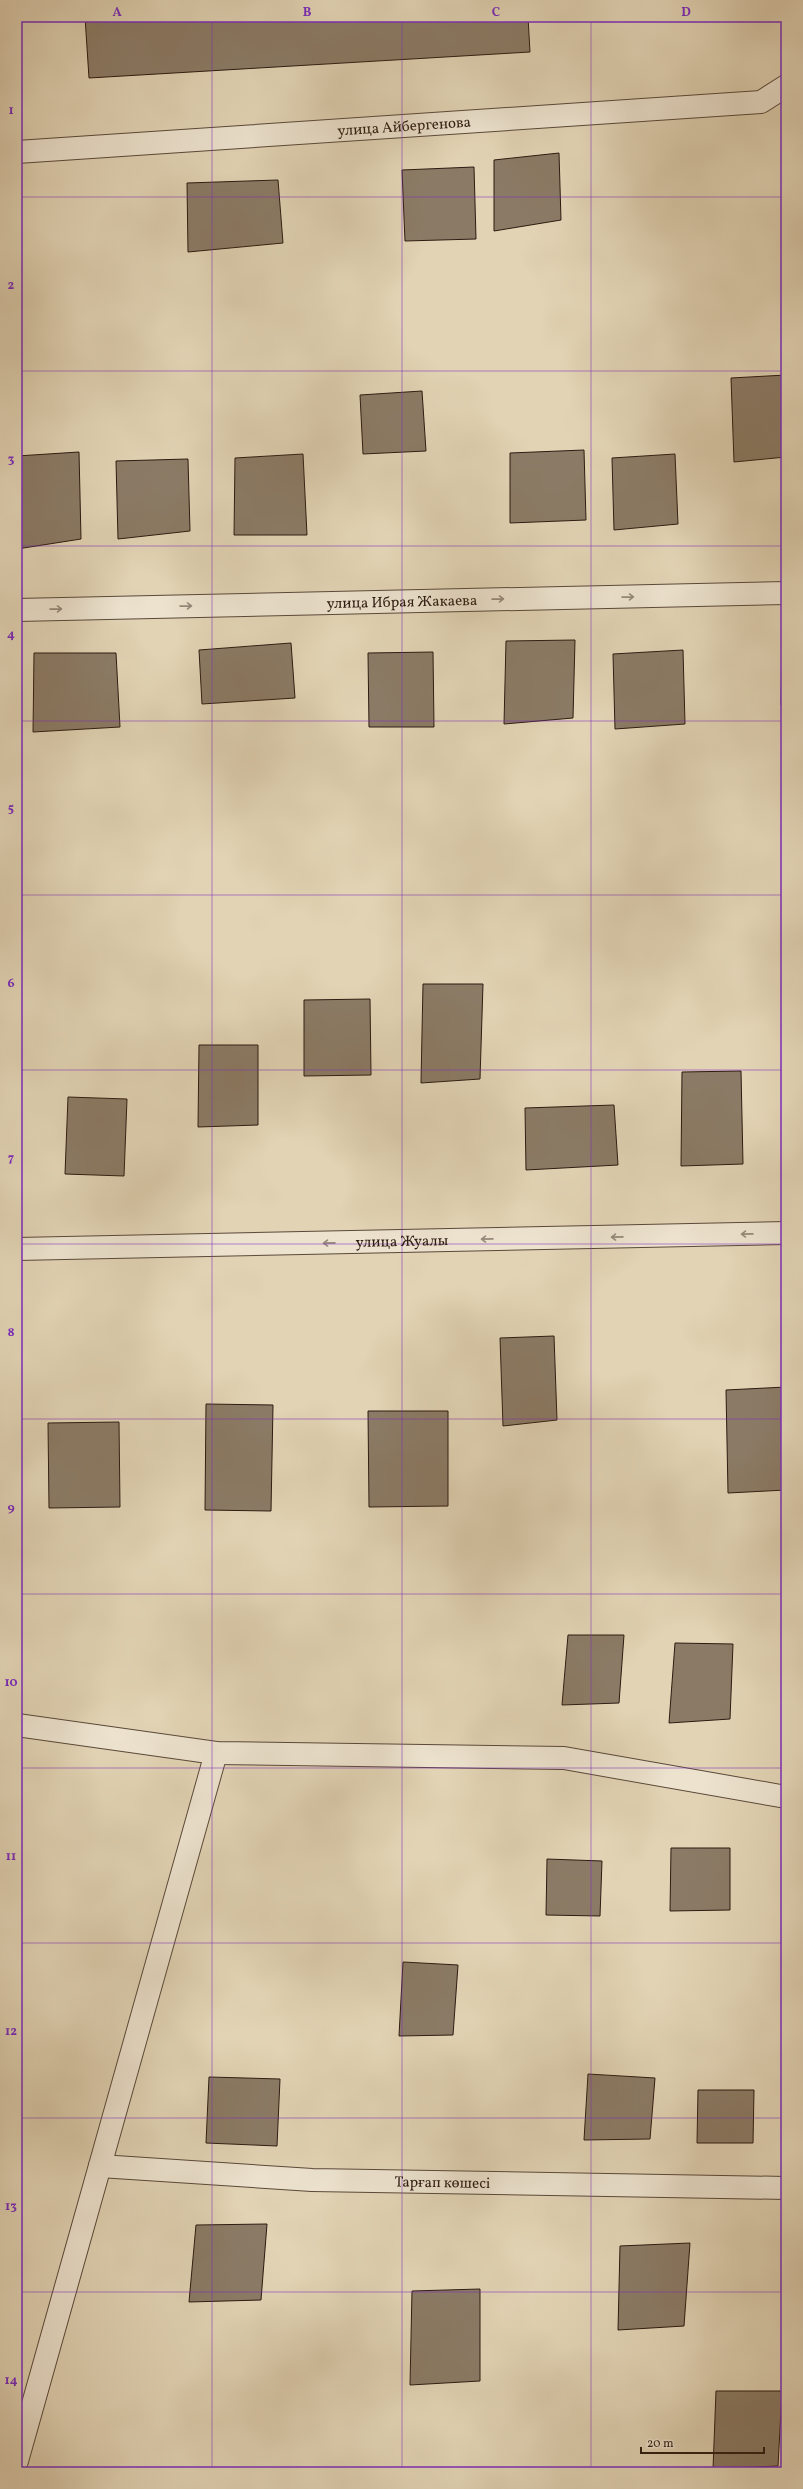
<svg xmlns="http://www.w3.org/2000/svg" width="803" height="2489" font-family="Vollkorn,serif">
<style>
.building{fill:#8b7b66;stroke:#2d1b11}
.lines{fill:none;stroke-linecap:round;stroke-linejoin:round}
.minor-casing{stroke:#5a493a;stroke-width:24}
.minor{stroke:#ece2ce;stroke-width:22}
.oneway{stroke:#968879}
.grid{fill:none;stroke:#7b2cbf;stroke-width:1;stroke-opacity:0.55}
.labels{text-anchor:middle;stroke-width:3;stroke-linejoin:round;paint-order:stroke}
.street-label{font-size:15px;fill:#2d1b11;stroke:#ece2ce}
.neatline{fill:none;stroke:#7b2cbf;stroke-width:1.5}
.grid-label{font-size:13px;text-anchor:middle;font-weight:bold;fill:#7b2cbf}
</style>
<rect width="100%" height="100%" fill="#e1d3b4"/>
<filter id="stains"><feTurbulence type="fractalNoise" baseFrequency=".005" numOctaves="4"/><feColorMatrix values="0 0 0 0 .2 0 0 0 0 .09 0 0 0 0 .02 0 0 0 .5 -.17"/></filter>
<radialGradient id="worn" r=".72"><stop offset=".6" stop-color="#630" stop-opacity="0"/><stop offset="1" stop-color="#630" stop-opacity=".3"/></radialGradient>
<g class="building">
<polygon points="85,17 528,17 530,52 89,78"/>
<polygon points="559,153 561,220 494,231 494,160"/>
<polygon points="474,167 476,239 405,241 402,170"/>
<polygon points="278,180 283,243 188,252 187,183"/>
<polygon points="786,375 786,457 734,462 731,378"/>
<polygon points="422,391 426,451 363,454 360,395"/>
<polygon points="584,450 586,520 510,523 510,453"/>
<polygon points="79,452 81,539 17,549 17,456"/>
<polygon points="303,454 307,535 234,535 235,458"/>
<polygon points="675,454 678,524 614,530 612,458"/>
<polygon points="188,459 190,531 118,539 116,461"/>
<polygon points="782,632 786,632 786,705 781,705"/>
<polygon points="575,640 573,718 504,724 506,641"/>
<polygon points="291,643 295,698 202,704 199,650"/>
<polygon points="683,650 685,724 615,729 613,654"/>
<polygon points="433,652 434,727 369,727 368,653"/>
<polygon points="34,653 116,653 120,727 33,732"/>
<polygon points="423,984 483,984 480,1079 421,1083"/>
<polygon points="370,999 371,1075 304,1076 304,1000"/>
<polygon points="199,1045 258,1045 258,1125 198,1127"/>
<polygon points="741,1071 743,1164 681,1166 682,1072"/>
<polygon points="68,1097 127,1099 124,1176 65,1174"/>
<polygon points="614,1105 618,1165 526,1170 525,1108"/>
<polygon points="554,1336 557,1420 503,1426 500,1338"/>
<polygon points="786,1387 786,1490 728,1493 726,1390"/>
<polygon points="206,1404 273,1405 271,1511 205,1510"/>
<polygon points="368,1411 448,1411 448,1506 369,1507"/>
<polygon points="119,1422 120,1507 49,1508 48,1423"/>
<polygon points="568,1635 624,1635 619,1703 562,1705"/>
<polygon points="675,1643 733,1644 730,1719 669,1723"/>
<polygon points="671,1848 730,1848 730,1910 670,1911"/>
<polygon points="547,1859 602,1861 600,1916 546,1915"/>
<polygon points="403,1962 458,1965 453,2035 399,2036"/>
<polygon points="588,2074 655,2078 650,2139 584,2140"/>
<polygon points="209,2077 280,2079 277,2146 206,2143"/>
<polygon points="698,2090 754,2090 753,2143 697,2143"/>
<polygon points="267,2224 261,2300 189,2302 196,2225"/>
<polygon points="690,2243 684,2326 618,2330 620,2246"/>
<polygon points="480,2289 480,2381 410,2385 412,2291"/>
<polygon points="716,2391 782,2391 778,2466 713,2469"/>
</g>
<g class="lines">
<g class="minor-casing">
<g id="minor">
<path id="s1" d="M17,152L761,102L786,86"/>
<path id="s2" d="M17,610L786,593"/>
<path id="s3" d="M17,1249L786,1233"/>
<polyline points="17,1725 216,1753 564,1758 786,1797"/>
<path id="s4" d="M100,2166L312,2180L786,2188"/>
<polyline points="17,2461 216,1753"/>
</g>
</g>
<use href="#minor" class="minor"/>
</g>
<defs><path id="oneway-shaft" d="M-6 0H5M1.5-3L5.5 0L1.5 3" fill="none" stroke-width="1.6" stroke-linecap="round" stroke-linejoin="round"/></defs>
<g class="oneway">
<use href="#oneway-shaft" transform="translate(628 597) rotate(-1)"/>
<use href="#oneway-shaft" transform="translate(498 599) rotate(-1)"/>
<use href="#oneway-shaft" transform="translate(186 606) rotate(-1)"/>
<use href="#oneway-shaft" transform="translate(56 609) rotate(-1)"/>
<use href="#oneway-shaft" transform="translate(747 1234) rotate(179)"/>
<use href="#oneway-shaft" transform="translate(617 1237) rotate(179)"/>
<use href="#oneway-shaft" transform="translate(487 1239) rotate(179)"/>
<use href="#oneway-shaft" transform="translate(329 1243) rotate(179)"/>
</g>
<path class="grid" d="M212,17V2472M402,17V2472M591,17V2472M17,197H786M17,371H786M17,546H786M17,721H786M17,895H786M17,1070H786M17,1244H786M17,1419H786M17,1594H786M17,1768H786M17,1943H786M17,2118H786M17,2292H786"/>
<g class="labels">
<g class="street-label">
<text dy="5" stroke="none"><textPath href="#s1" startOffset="388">улица Айбергенова</textPath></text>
<text dy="5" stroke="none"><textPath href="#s2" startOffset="385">улица Ибрая Жакаева</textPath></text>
<text dy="5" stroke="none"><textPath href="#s3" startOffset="385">улица Жуалы</textPath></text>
<text dy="5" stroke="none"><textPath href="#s4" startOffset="343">Тарғап көшесі</textPath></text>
</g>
</g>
<rect width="803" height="2489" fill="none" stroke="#e1d3b4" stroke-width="44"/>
<path d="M641 2447v6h123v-6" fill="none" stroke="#2d1b11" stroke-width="2"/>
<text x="647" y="2447" font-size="12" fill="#2d1b11" stroke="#ece2ce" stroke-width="3" paint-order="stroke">20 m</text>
<rect x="22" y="22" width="759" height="2445" class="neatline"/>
<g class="grid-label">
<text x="117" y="16">A</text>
<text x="307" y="16">B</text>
<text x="496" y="16">C</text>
<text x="686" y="16">D</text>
<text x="11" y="114">1</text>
<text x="11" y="289">2</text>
<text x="11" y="463">3</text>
<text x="11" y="638">4</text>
<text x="11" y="812">5</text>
<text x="11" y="987">6</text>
<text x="11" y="1162">7</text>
<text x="11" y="1336">8</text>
<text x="11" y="1511">9</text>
<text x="11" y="1686">10</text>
<text x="11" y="1860">11</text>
<text x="11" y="2035">12</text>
<text x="11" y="2210">13</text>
<text x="11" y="2384">14</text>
</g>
<rect width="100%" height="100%" filter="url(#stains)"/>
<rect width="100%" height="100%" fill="url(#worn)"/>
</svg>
